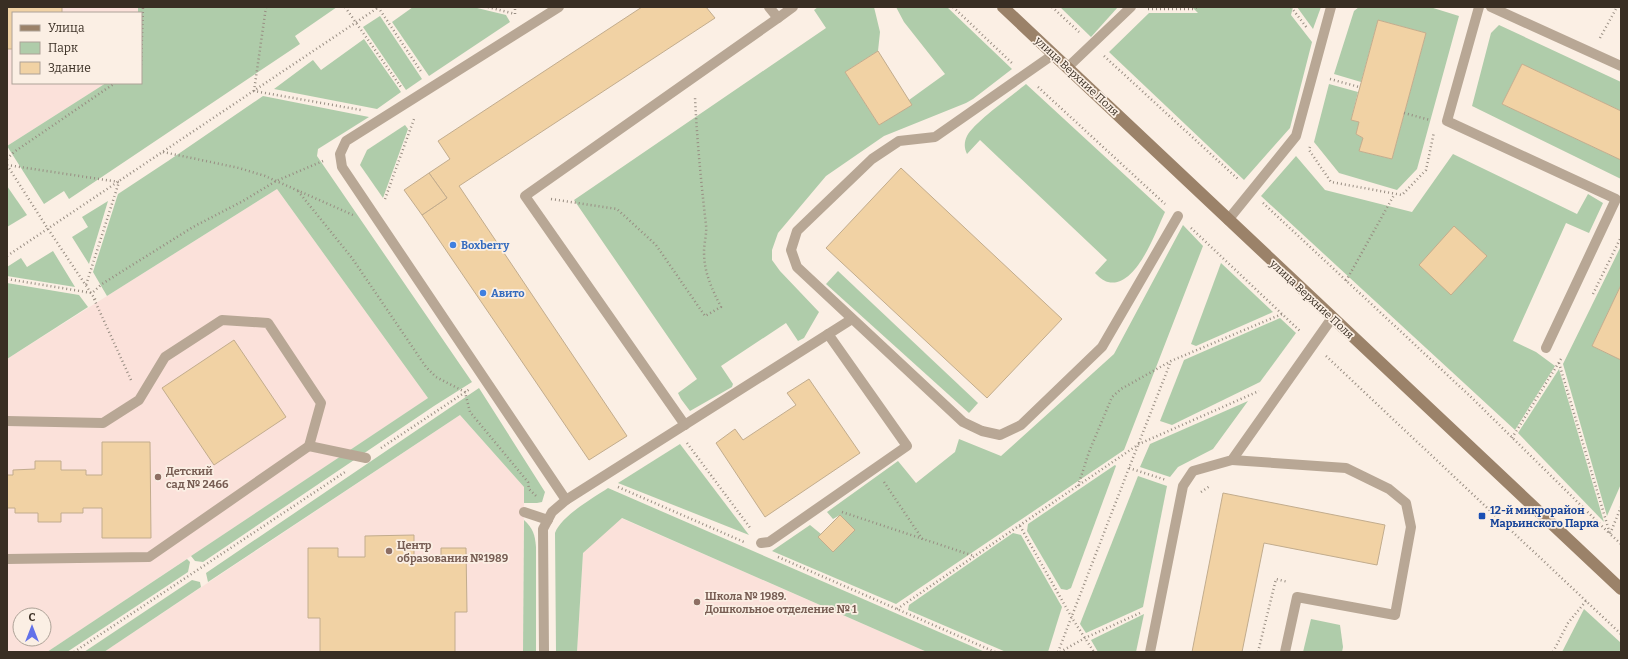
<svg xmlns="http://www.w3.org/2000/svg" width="1628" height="659" font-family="Bitter,serif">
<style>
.education{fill:#fbe1da;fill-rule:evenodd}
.green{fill:#afccaa}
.building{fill:#f1d2a4;stroke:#c2ac8d}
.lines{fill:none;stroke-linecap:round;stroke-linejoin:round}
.path{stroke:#988d82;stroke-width:2.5;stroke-dasharray:1 3;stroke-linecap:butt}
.lane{stroke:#b8a795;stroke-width:10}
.secondary{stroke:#9b8269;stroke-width:12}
.shop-dot{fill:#3f7fe0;stroke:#fbefe4;stroke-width:1.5}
.education-dot{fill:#8d6e63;stroke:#fbefe4;stroke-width:1.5}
.transit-dot{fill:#1a4fb4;stroke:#fbefe4;stroke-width:1.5}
.labels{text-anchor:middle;stroke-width:3.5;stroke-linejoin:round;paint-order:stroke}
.street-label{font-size:11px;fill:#392e23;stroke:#fbefe4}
.shop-label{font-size:11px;font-weight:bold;fill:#366cbe;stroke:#fbefe4;text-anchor:start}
.education-label{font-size:11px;font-weight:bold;fill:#785e54;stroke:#fbefe4;text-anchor:start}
.transit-label{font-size:11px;font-weight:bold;fill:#164399;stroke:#fbefe4;text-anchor:start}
</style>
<rect width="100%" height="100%" fill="#fbefe4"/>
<g class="education">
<polygon points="7,7 138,7 138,13 13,13 13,83 106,83 7,146"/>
<path d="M277,189L428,398L47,652H7V359ZM20,615H44V639H20Z"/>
<polygon points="460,415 524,487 523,652 104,652"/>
<polygon points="621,518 927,652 577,652 583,553"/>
</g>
<g class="green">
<polygon points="138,7 337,7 295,36 300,44 69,199 64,191 44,204 7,146 106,83 141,83 141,13 138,13"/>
<polygon points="413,7 473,7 506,15 510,22 429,76 392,22"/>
<polygon points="818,7 874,7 880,32 878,51 845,72 879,125 911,105 909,100 945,74 904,22 896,7 947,7 1012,69 973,99 966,103 884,136 826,176 778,233 772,250 772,260 780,271 819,312 804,338 798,341 786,323 721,366 733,384 732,387 690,411 681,399 678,393 697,379 574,200 826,28 814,10"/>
<polygon points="1060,7 1118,7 1091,37"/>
<polygon points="1192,7 1293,7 1291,15 1312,42 1290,128 1244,180 1109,52 1149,13 1198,13"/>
<polygon points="1297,7 1321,7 1313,29"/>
<polygon points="1359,7 1430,7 1459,16 1417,169 1397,190 1339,173 1314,142 1329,84 1358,92 1351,120 1359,122 1356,134 1363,138 1359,151 1392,159 1426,33 1378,20 1361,82 1334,74 1354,11"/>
<polygon points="380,16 422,79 406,90 363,27"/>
<polygon points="1499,25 1621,82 1621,111 1522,64 1502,104 1621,160 1621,179 1472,106 1491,33"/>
<polygon points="364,39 401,92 377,109 274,89 313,60 321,70"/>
<path d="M1026,84L1165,212C1156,231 1136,289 1108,282C1103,281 1098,276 1095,273L1107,260L980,140L967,154C964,148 964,142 967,136C974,122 1013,95 1026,84Z"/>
<polygon points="263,96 369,117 318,149 317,156 472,382 434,406 203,562 195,561 191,556 428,398 277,189 107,296 93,272 118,194 168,161"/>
<polygon points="405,125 408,129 383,198 360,165 367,150"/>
<polygon points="1453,154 1577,214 1588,194 1603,203 1589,233 1566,223 1513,341 1536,352 1555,366 1515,430 1261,196 1296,156 1325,190 1412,212"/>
<polygon points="7,186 27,215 7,227"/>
<polygon points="108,201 89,264 72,237 88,227 82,217"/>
<polygon points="1183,225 1203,246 1124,450 896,604 772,551 810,525 821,534 818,537 840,515 833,519 827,512 898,461 916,483 955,452 959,439 1001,456 1114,354"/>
<polygon points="1621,246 1621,285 1592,346 1621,360 1621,484 1607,516 1563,364"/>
<polygon points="53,251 75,287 7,276 7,267 21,258 27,267"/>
<polygon points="1221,263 1273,312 1196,346 1191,344"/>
<polygon points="838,271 978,403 969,413 826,284"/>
<polygon points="7,283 79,295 88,307 7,359"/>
<polygon points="1280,318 1296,333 1260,382 1172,425 1160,421 1184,360"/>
<polygon points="1559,369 1604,522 1518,433"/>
<polygon points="479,388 545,492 542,502 537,503 524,503 524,487 460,415 208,582 206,573"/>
<polygon points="1248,401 1213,449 1178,467 1170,477 1140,467 1150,444"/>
<polygon points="680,444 749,535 618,483"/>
<polygon points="1115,465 1116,466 1071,588 1067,590 1061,589 1027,531 1028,524"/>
<polygon points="1138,476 1167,486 1143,607 1086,633 1080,624"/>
<path d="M608,488L985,652H927L622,518L583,553L577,652H556L555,533C561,516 593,498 608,488Z"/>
<path d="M524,520C533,528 535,535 536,547V652H523Z"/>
<polygon points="1013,533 1021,535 1062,607 1048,652 1006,652 908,610 909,605"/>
<polygon points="187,559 190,562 188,572 67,652 47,652"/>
<polygon points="192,580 200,582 201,587 104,652 84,652"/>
<polygon points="1584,609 1621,643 1621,652 1562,652"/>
<polygon points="1144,614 1136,652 1098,652 1091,640"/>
<polygon points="1311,619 1340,625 1343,647 1342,652 1303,652"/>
</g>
<g class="building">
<polygon points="7,7 62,7 62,13 13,13 13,49 7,49 7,77"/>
<polygon points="642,7 706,7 715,18 459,186 627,436 589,460 422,215 447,198 429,173 450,159 438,141"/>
<polygon points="1378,20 1426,33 1392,159 1359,151 1363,138 1356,134 1359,122 1351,120"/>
<polygon points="878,51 912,105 879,125 845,72"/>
<polygon points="1522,64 1621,111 1621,160 1502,104"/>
<polygon points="901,168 1062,319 987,398 826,248"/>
<polygon points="429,173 447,198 422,215 404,190"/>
<polygon points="1454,226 1487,256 1451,295 1419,265"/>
<polygon points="1621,285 1621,360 1592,346"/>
<polygon points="234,340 286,417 214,465 162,388"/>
<polygon points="809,379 860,453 765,517 716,443 735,429 743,440 796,405 787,393"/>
<polygon points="102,442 150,442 151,538 102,538 102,508 83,508 83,513 61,513 61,522 38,522 38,513 15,513 15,508 7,508 7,475 13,475 13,470 35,469 35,461 61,461 61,470 86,470 86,475 102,475"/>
<polygon points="1223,493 1385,525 1377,565 1264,543 1242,652 1192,652"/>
<polygon points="840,515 855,530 833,552 818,537"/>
<polygon points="414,535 414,558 441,558 441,548 466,548 467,612 455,612 455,652 320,652 320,618 308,618 308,548 338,548 338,557 365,557 365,536"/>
</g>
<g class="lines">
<g class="path">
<polyline points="266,7 254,91 361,110"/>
<polyline points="345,7 401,87"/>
<polyline points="378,7 422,73"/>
<polyline points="488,7 515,14 515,7"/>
<polyline points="953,7 1012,63"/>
<polyline points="1052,7 1079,32"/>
<polyline points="1291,7 1307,28"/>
<polyline points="1148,9 1194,9 1197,7"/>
<polyline points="1600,38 1617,7"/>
<polyline points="1104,56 1239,180"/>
<polyline points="141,65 143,7"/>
<polyline points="1330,79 1359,87"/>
<polyline points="1038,87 1165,204"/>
<polyline points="1404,113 1430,120"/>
<polyline points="1310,147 1309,150 1331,182 1402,195 1426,170 1434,132"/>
<polyline points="163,152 239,168 265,176 353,215"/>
<polyline points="7,159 14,152 115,83"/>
<polyline points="7,165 119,182 86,285"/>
<polyline points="7,165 48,229 97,302"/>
<polyline points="298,191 352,258 426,367 436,377 465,392 470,412 528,482 529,489 537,497"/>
<polyline points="385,199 414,119"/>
<path d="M551,199L617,209L656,245L705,316L721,307C712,289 704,273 704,252C704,243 707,234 706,225C701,182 697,140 695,97"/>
<polyline points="1263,203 1471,397 1610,534 1621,507"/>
<polyline points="1191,228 1301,332"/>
<polyline points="7,256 379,7"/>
<polyline points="7,279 92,293 102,284 193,227 243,201 276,181 323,161"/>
<polyline points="1346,281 1394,195"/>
<polyline points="1593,294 1621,237"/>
<polyline points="94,299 131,380"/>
<polyline points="1326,356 1621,634"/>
<polyline points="1559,363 1610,534 1621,544"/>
<polyline points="1512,438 1561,359"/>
<polyline points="687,443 751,529"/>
<polyline points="381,448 470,389"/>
<polyline points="1129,468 1166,480"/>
<polyline points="884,482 923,540"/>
<polyline points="1078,486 1089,452 1112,397 1121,389 1171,361 1282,314"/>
<polyline points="618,487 744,542"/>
<polyline points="1201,492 1210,486"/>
<polyline points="842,512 974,556"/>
<polyline points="1020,526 1072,618 1094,652"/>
<polyline points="778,557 995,652"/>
<polyline points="897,609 1139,444 1259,391"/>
<polyline points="74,652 345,472"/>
<polyline points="1058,652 1129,468 1171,361"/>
<polyline points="1060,652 1085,638 1140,613"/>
<polyline points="1258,652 1276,579 1288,582"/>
<polyline points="1553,652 1568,623 1586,601"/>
</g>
<g class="lane">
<polyline points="769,7 778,18 793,7"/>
<polyline points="1479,7 1447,121 1616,199 1546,348"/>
<polyline points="1491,7 1621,66"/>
<polyline points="1054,54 935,137 899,141 872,159 797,231 791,250 797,267 963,422 982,431 1000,435 1021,425 1102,347 1178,216"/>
<polyline points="1068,67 1131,7"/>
<polyline points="1228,220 1296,136 1331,7"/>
<polyline points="7,421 103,423 139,400 165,357 222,320 268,323 321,403 309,446 149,557 7,559"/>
<polyline points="685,425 525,196 778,18"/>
<polyline points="309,446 366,458"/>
<polyline points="1232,460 1346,468 1389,489 1406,503 1411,527 1395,615 1297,597 1285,652"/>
<polyline points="566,500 852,319"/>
<polyline points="524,512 548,520"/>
<polyline points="761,543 769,542 907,446 828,334"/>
<polyline points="544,652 543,529 552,512 566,500 342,167 340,154 346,141 559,7"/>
<polyline points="1150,652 1183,486 1193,471 1232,460 1332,318"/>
</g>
<polyline class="secondary" points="1003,7 1621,589"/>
</g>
<g class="shop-dot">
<circle cx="453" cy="245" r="4"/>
<circle cx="483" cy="293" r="4"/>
</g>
<g class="education-dot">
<circle cx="158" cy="477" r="4"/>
<circle cx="389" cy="551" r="4"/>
<circle cx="697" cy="602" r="4"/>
</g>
<rect class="transit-dot" x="1478" y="512" width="8" height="8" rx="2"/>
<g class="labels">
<g class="street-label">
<text transform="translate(1077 76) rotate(43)" y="4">улица Верхние Поля</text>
<text transform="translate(1312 299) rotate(43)" y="4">улица Верхние Поля</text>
</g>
<g class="shop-label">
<text x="461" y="249">Boxberry</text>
<text x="491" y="297">Авито</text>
</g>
<g class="education-label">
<text x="166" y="475">Детский<tspan x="166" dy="13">сад № 2466</tspan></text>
<text x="397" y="549">Центр<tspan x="397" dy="13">образования №1989</tspan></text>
<text x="705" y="600">Школа № 1989.<tspan x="705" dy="13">Дошкольное отделение № 1</tspan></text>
</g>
<g class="transit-label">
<text x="1490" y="514">12-й микрорайон<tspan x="1490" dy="13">Марьинского Парка</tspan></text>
</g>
</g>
<rect width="1628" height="659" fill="none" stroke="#392e23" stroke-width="16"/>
<rect x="12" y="12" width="130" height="72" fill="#fbefe4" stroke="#ada297"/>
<rect x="20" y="25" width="20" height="6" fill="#9b8269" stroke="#ada297"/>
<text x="48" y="32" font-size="12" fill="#392e23">Улица</text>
<rect x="20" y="42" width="20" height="12" fill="#afccaa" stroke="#ada297"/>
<text x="48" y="52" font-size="12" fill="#392e23">Парк</text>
<rect x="20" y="62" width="20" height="12" fill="#f1d2a4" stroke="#ada297"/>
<text x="48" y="72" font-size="12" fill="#392e23">Здание</text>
<g transform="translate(32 627)"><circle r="19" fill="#fbefe4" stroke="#ada297"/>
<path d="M0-3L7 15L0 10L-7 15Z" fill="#6271e9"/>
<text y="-6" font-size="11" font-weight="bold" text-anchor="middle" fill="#392e23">С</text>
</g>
</svg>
